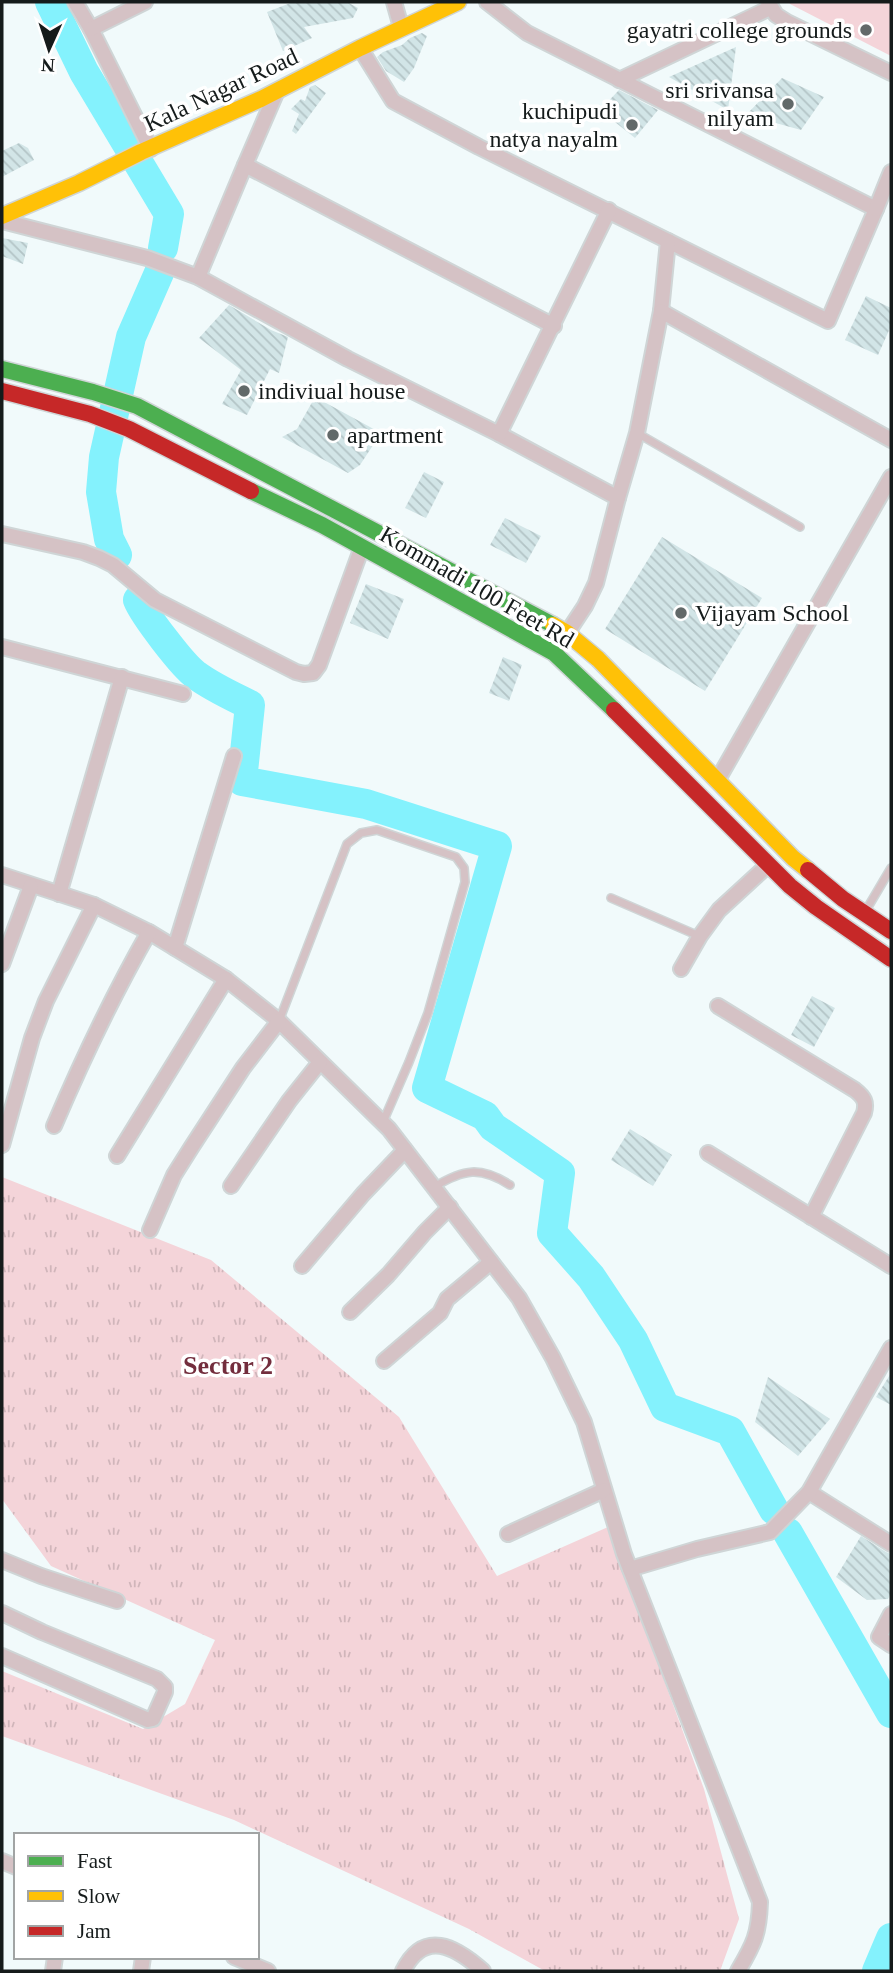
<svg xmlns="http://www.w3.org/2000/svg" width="893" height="1973" font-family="Georgia,serif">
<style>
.grass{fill:url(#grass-tufts)}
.pitch{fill:#f4d4d9}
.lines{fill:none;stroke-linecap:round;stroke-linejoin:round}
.river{stroke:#84f2fd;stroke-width:30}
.building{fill:url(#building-back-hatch)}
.lane-casing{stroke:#cfd5d6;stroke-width:10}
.street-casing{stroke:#cfd5d6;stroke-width:18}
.fast-casing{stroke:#cfd5d6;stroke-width:19}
.slow-casing{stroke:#cfd5d6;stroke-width:19}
.jam-casing{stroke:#cfd5d6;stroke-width:19}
.lane{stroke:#d5c2c5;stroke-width:7}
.street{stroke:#d5c2c5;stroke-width:14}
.fast{stroke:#4caf50;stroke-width:16}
.slow{stroke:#ffc107;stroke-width:16}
.jam{stroke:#c62828;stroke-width:16}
.poi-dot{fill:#626969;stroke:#fff;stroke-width:2.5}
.labels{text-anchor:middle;stroke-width:7;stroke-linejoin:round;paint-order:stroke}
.poi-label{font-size:24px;fill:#151b1b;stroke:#fff;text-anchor:end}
.street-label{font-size:24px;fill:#151b1b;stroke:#fff}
.neighbourhood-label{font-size:26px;font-weight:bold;fill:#732d3d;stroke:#fff}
</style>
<defs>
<pattern id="grass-tufts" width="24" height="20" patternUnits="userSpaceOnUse" patternTransform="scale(1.75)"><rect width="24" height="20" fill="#f4d4d9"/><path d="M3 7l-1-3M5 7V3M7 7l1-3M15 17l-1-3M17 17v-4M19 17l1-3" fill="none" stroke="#d0b5ba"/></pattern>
<pattern id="building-back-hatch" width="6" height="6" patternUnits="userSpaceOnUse" patternTransform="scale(1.75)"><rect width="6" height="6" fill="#d2e5e7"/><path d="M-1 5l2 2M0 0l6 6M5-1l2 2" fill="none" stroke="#b3c4c6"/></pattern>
</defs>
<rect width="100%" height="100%" fill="#f1fafb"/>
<polygon class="grass" points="2,1177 211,1260 399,1417 497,1576 608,1527 704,1789 739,1919 720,1971 545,1971 469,1929 234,1820 2,1736 2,1671 143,1729 185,1704 215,1640 51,1566 2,1499"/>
<polygon class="pitch" points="789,2 891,2 891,56 790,4"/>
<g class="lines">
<g class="river">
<polyline points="50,2 84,72 169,214 163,248"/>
<polyline points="117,555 109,539 101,492 104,457 131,337 159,273"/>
<path d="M138,600C144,615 183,666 196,675C212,687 232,696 250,705L242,781L366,804L497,846L427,1088L485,1116L493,1127L560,1173L552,1233L591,1277L633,1340L665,1407L730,1431L774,1510"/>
<polyline points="788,1533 891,1713"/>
<polyline points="877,1971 891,1938"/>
</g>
</g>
<g class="building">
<polygon points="293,2 347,2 358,8 353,18 304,27 312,38 283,51 267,12"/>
<polygon points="422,33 427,36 414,68 404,82 386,71 377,57 383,52 402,45 410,38"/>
<polygon points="736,47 728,110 669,77"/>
<polygon points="782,78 824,97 801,130 746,115"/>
<polygon points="315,85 326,93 296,134 292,131 299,114 291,109 301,99 305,101 310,87"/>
<polygon points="619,90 658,110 635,138 600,110"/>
<polygon points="19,143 28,148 34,160 2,177 2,151"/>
<polygon points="2,238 28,243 23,264 2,256"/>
<polygon points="866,296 891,308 891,326 878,355 845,340"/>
<polygon points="229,305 271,330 288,337 279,373 270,369 247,415 222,404 241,370 199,338"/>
<polygon points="315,397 381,433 360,465 348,473 282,437 297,429"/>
<polygon points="424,472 444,482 426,518 405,508"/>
<polygon points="505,518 541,536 526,563 490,545"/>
<polygon points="662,537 762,598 705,691 605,629"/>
<polygon points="366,584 404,599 388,639 350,623"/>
<polygon points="503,657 522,665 509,701 489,693"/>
<polygon points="812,996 835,1008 814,1047 791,1035"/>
<polygon points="630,1129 672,1155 653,1186 611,1160"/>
<polygon points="891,1373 891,1405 876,1397"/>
<polygon points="768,1377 830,1419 798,1456 755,1422"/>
<polygon points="861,1536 886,1552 891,1554 891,1593 888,1599 867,1600 836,1577"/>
</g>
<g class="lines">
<g class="lane-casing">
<g id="lane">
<polyline points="637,433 800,527"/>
<polyline points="611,898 699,936"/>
<polyline points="865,912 891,868"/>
<polyline points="279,1021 347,844 361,833 377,830 456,857 464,868 465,882 428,1013 409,1062 383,1122"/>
<path d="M434,1187C464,1169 480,1166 510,1185"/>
</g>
</g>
<g class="street-casing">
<g id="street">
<polyline points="75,2 91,29 151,149"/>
<polyline points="394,2 401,27"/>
<polyline points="487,2 527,33 876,209 828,321 668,241"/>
<polyline points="768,2 776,15 787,22 891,73"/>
<polyline points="91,29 145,2"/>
<polyline points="360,48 393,101 479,147 668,241 661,311 637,433 618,498"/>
<polyline points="619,80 770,8"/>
<polyline points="277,91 245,165 554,326"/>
<polyline points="876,209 891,172"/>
<polyline points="2,221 147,258 198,277 348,359 499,434 618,498 596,583 585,606 554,653"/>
<polyline points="198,277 245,165"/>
<polyline points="661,311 891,440"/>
<polyline points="499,434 609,210"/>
<polyline points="2,534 83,552 99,558 113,565 155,600 296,672 304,674 313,673 319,665 362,547"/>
<polyline points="2,647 183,694"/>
<polyline points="717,781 891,477"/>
<path d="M2,875L94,905L149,932L226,979L279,1021L389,1129L519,1298L553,1358L584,1422L624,1554L760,1902C759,1934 754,1944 738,1971"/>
<polyline points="59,894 122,677"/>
<polyline points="175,948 234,756"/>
<polyline points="2,964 31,886"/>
<polyline points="681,969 700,936 719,910 768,865"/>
<path d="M718,1006L855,1090C864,1097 867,1102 864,1113L811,1217"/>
<path d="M54,1126C83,1058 113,995 149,932"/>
<polyline points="2,1145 32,1038 46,1001 94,905"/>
<polyline points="708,1153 891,1266"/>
<polyline points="117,1156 226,979"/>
<polyline points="231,1186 289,1101 320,1062"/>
<polyline points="150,1230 174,1175 191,1148 243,1068 279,1021"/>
<polyline points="302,1266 363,1194 405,1150"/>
<polyline points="350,1312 388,1275 425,1232 450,1207"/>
<polyline points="384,1361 440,1313 447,1299 491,1262"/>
<polyline points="809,1492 891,1544"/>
<polyline points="508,1534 604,1490"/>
<polyline points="2,1560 41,1576 117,1601"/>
<polyline points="630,1569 697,1549 770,1532 809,1492 891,1348"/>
<polyline points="2,1613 42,1632 157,1679 165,1687 165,1692 153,1719 148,1720 2,1656"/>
<polyline points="891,1614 879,1637 891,1645"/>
<polyline points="2,1861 16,1867"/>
<polyline points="234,1957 268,1971"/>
<polyline points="53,1971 55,1957"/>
<polyline points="141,1971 143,1957"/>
<path d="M403,1971C424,1929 455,1946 483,1971"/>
</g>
</g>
<g class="fast-casing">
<g id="fast">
<polyline points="2,369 93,392 137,406 553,625"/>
<polyline points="251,491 322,525 554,653 614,710"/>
</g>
</g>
<g class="slow-casing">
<g id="slow">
<polyline points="2,216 79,183 141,152 261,99 360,48 458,2"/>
<polyline points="553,625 567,633 598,659 793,858 808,870"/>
</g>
</g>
<g class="jam-casing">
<g id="jam">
<polyline points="2,391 90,414 129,429 251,491"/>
<polyline points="614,710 790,886 816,907 891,959"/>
<polyline points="808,870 843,899 891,931"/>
</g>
</g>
<use href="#lane" class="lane"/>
<use href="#street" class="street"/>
<use href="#fast" class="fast"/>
<use href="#slow" class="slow"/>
<use href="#jam" class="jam"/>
</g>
<g class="poi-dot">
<circle cx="866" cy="30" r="7"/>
<circle cx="788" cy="104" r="7"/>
<circle cx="632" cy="125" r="7"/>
<circle cx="244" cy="391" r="7"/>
<circle cx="333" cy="435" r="7"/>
<circle cx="681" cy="613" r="7"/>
</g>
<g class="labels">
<g class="poi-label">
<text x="852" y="38">gayatri college grounds</text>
<text x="774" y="98">sri srivansa<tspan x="774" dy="28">nilyam</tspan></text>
<text x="618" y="119">kuchipudi<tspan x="618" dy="28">natya nayalm</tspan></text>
<text x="258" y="399" text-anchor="start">indiviual house</text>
<text x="347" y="443" text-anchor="start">apartment</text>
<text x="695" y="621" text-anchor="start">Vijayam School</text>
</g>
<g class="street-label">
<text transform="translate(221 90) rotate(-25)" y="8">Kala Nagar Road</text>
<text transform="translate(477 587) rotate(30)" y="8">Kommadi 100 Feet Rd</text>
</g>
<g class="neighbourhood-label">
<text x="228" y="1374">Sector 2</text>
</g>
</g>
<rect width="893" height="1973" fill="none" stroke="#151b1b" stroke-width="7"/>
<rect x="14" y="1833" width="245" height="126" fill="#ffffff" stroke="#a1a4a4" stroke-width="2"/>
<rect x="28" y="1856" width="35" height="10" fill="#4caf50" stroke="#a1a4a4" stroke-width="2"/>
<text x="77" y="1868" font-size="21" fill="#151b1b">Fast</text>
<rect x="28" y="1891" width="35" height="10" fill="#ffc107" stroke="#a1a4a4" stroke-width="2"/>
<text x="77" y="1903" font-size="21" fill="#151b1b">Slow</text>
<rect x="28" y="1926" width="35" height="10" fill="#c62828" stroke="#a1a4a4" stroke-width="2"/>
<text x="77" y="1938" font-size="21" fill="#151b1b">Jam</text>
<g transform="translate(49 49) rotate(183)" stroke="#ffffff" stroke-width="5" paint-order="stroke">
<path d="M0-5L12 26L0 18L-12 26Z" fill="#151b1b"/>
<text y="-10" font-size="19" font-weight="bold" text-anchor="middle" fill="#151b1b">N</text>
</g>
</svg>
